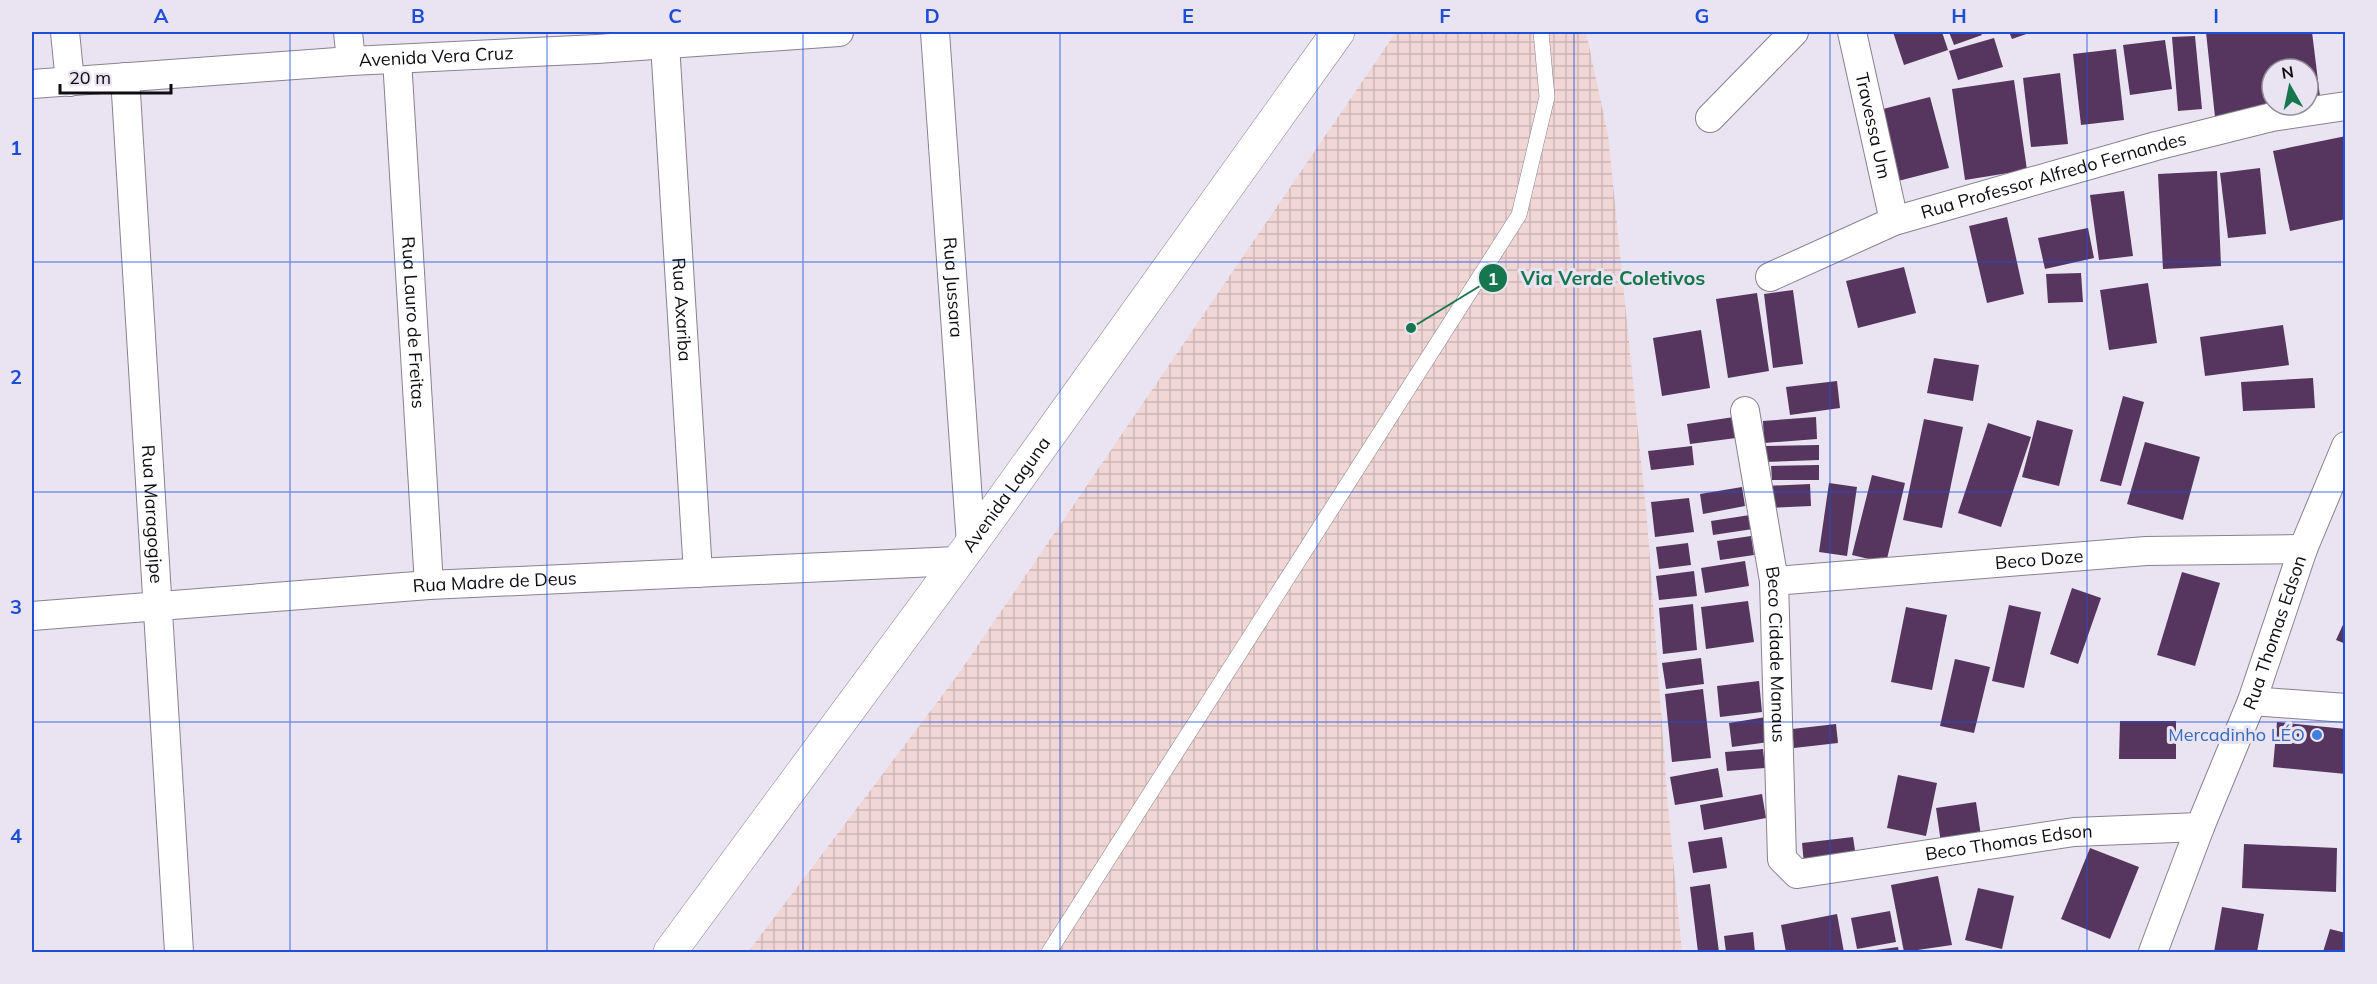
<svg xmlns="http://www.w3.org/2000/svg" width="2377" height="984" font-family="Mulish,sans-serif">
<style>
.industrial{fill:url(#industrial-grid)}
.building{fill:#56365e;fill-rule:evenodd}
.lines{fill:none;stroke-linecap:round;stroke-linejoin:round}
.service-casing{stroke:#87828e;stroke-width:16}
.minor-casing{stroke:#87828e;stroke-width:30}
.secondary-casing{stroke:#87828e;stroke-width:34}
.service{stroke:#fff;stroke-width:15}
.minor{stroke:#fff;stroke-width:28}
.secondary{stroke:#fff;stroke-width:33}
.grid{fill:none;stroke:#1d4ed8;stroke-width:1.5;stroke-opacity:0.55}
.shop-dot{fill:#3f7fe0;stroke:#eae4f2;stroke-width:2}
.labels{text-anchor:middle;stroke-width:6;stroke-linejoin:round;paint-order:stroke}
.street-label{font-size:18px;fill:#0e0c11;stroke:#eae4f2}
.shop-label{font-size:18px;fill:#366cbe;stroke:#eae4f2;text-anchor:end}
.leader{fill:none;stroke:#16774e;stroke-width:2}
.callout-dot{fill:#16774e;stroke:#eae4f2;stroke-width:2}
.mark-label{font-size:18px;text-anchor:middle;font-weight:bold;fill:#fff}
.callout-label{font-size:20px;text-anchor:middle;font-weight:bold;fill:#16774e;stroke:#eae4f2;stroke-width:6;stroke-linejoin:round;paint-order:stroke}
.neatline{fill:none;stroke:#1d4ed8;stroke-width:2}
.grid-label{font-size:20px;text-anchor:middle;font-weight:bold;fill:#1d4ed8}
</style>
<defs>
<pattern id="industrial-grid" width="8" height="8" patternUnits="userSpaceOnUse" patternTransform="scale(1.5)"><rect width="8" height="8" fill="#f1d6d6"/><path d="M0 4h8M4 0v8" fill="none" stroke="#cdb6b7"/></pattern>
</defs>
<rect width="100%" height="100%" fill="#eae4f2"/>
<polygon class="industrial" points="1396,32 1586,32 1608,135 1647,520 1668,807 1682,952 748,952 957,676"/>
<g class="building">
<polygon points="1893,32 1942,32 1948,50 1904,65"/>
<polygon points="1949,32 1980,32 1982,35 1954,45"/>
<polygon points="2009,32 2032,32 2012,39"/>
<path d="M2206,32H2312L2321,105L2215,117ZM2272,69H2308V105H2272Z"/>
<polygon points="2195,36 2202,109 2178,111 2172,37"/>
<polygon points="1994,38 2003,67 1958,80 1949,51"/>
<polygon points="2165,40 2172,89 2130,95 2123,45"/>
<polygon points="2116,49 2124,120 2081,125 2073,54"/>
<polygon points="2060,73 2068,144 2031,147 2023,78"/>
<polygon points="2014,80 2027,170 1965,180 1952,89"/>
<polygon points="1930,97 1949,168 1898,181 1879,110"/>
<polygon points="2346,136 2346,219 2290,231 2273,151"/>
<polygon points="2260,168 2266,234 2228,238 2220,173"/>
<polygon points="2217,171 2221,266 2163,269 2158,174"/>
<polygon points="2124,191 2133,256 2099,260 2090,195"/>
<polygon points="2007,217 2024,294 1987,303 1969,226"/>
<polygon points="2088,228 2094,258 2045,269 2038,238"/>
<polygon points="1904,267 1916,313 1858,328 1846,281"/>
<polygon points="2081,273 2083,302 2048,303 2046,274"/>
<polygon points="2148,283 2157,343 2109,350 2100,290"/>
<polygon points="1793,290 1803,364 1773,368 1764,294"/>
<polygon points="1757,293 1769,371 1728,378 1716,299"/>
<polygon points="2283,325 2289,365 2205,376 2200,337"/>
<polygon points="1701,330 1710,388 1662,396 1653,338"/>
<polygon points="1934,358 1979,365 1973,401 1927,393"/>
<polygon points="2313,378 2315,408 2243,411 2241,382"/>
<polygon points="1837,381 1840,408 1790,415 1786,387"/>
<polygon points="2123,396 2144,402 2121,486 2100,481"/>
<polygon points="1734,417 1736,438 1690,444 1687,424"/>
<polygon points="1816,417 1817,439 1764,443 1763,421"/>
<polygon points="1924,419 1963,427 1942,528 1903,520"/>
<polygon points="2037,420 2073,430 2059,486 2022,477"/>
<polygon points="1988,423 2031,437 2001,527 1958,513"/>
<polygon points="2145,442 2200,457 2183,520 2127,504"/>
<polygon points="1819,445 1819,460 1763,462 1763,446"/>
<polygon points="1692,446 1694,465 1651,470 1648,451"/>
<polygon points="1819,465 1819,480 1772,480 1771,466"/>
<polygon points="1872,475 1905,483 1886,563 1852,555"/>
<polygon points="1829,483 1857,487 1847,556 1819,552"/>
<polygon points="1810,484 1811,506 1766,508 1765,486"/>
<polygon points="1742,487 1745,506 1703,514 1700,494"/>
<polygon points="1689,498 1694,532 1655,537 1651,502"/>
<polygon points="1750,515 1753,529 1713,535 1711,521"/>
<polygon points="1751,536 1754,555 1720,560 1717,541"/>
<polygon points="1688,543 1691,565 1659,569 1656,547"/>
<polygon points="1745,561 1749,586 1705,593 1701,568"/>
<polygon points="1694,571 1697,596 1659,600 1656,576"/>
<polygon points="2182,572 2220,583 2195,666 2157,655"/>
<polygon points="2072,588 2101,598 2078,664 2050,654"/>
<polygon points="1748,601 1754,642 1706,649 1701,607"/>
<polygon points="1693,604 1697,650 1663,654 1659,608"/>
<polygon points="2009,605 2041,612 2024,688 1992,681"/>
<polygon points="1906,607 1947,615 1932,690 1891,682"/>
<polygon points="2346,618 2346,644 2336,640"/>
<polygon points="1701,658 1704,684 1666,689 1662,663"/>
<polygon points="1955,659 1990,667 1974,733 1940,726"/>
<polygon points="1759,681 1762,712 1720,717 1717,686"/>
<polygon points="1703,689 1711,758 1672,762 1665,694"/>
<polygon points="1766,717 1769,742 1732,747 1729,723"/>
<polygon points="2120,721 2176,721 2176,759 2119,759"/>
<polygon points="2277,722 2346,729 2346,774 2273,767"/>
<polygon points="1836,724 1838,743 1794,748 1792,729"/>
<polygon points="1763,749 1765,768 1727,771 1725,752"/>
<polygon points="1718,768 1723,797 1675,805 1670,777"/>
<polygon points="1898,775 1937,783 1926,836 1887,828"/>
<polygon points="1762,794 1766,818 1704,830 1700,805"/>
<polygon points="1976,802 1981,836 1941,843 1936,808"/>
<polygon points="1722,837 1727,868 1693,873 1688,842"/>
<polygon points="1853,837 1856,857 1804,864 1802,843"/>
<polygon points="2244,844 2337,848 2336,892 2242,888"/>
<polygon points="2090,848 2139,867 2110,939 2061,919"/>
<polygon points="1938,876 1952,945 1904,952 1891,885"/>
<polygon points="1710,884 1719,952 1698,952 1690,887"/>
<polygon points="1978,888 2014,896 2002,949 1965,940"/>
<polygon points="2222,907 2264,914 2257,952 2214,952"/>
<polygon points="1890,911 1896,942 1857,949 1851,918"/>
<polygon points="1837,914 1844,952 1786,952 1781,925"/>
<polygon points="2330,929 2346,933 2346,952 2323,952"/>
<polygon points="1753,932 1755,952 1726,952 1724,936"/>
<polygon points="1898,947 1899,952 1868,952 1868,951"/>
</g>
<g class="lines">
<g class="service-casing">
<polyline id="service" points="1049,952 1519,215 1547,97 1541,32"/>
</g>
<g class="minor-casing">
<g id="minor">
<polyline points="65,32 70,82"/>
<polyline points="348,32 351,61"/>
<path id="s1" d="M935,32L971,544"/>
<path id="s2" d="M1852,32L1894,221"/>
<path id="s3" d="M665,44L698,573"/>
<path id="s4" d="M397,59L429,585"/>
<path id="s5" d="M125,77L179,952"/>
<path id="s6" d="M32,84L351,61L597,49L839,32"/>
<polyline points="1710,118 1794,32"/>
<path id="s7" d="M1770,277L1894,221L2156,146L2272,117L2346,106"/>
<path id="s8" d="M1745,411L1774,581L1782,859L1797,874L2074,832L2200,827"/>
<path id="s9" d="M1774,581L2146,551L2303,549"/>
<path id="s10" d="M32,616L429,585L957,561"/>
<polyline points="2252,701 2346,708"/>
<path id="s11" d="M2153,952L2200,827L2252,701L2303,549L2346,446"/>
</g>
</g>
<g class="secondary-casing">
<g id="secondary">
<path id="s12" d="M670,952L971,544L1338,32"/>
</g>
</g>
<use href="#service" class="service"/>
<use href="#minor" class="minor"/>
<use href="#secondary" class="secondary"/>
</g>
<path class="grid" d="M290,32V952M547,32V952M803,32V952M1060,32V952M1317,32V952M1574,32V952M1830,32V952M2087,32V952M32,262H2346M32,492H2346M32,722H2346"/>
<circle class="shop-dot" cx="2317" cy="735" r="6"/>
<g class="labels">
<g class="street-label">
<text dy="6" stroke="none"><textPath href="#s6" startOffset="405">Avenida Vera Cruz</textPath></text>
<text dy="6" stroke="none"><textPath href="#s2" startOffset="96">Travessa Um</textPath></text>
<text dy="6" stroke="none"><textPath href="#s7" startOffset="302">Rua Professor Alfredo Fernandes</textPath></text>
<text dy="6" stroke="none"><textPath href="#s1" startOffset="256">Rua Jussara</textPath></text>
<text dy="6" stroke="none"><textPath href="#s3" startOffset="266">Rua Axariba</textPath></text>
<text dy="6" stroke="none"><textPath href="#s4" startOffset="264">Rua Lauro de Freitas</textPath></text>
<text dy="6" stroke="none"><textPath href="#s12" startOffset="568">Avenida Laguna</textPath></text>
<text dy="6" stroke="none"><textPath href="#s5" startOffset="438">Rua Maragogipe</textPath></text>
<text dy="6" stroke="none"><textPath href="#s9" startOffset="266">Beco Doze</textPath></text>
<text dy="6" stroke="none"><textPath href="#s10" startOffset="464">Rua Madre de Deus</textPath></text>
<text dy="6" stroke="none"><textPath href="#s11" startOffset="342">Rua Thomas Edson</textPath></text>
<text dy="6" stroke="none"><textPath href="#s8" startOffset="246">Beco Cidade Manaus</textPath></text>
<text dy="6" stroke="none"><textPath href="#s8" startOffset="686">Beco Thomas Edson</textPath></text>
</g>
<g class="shop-label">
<text x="2305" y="741">Mercadinho LÉO</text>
</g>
</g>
<path class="leader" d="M1411 328L1493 278"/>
<g class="callout-dot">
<circle cx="1411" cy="328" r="6"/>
<circle cx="1493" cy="278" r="15"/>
</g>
<g class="mark-label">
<text x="1493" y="285">1</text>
</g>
<g class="callout-label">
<text x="1613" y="285">Via Verde Coletivos</text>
</g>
<rect width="2377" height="984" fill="none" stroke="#eae4f2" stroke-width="66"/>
<g transform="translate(2290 87) rotate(351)"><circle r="28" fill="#eae4f2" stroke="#928e98" stroke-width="1.5"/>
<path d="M0-4.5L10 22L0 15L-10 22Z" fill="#16774e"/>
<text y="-9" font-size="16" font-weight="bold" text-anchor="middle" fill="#0e0c11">N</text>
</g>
<path d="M60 84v9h111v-9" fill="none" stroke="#0e0c11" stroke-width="3"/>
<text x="69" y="84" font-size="18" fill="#0e0c11" stroke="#eae4f2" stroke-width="4.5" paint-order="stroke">20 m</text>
<rect x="33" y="33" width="2311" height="918" class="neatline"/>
<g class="grid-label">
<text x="161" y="23">A</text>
<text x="418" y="23">B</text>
<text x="675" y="23">C</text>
<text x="932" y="23">D</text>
<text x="1188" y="23">E</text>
<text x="1445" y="23">F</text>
<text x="1702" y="23">G</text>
<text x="1959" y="23">H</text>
<text x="2216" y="23">I</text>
<text x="16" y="155">1</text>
<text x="16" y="384">2</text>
<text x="16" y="614">3</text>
<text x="16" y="843">4</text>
</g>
</svg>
